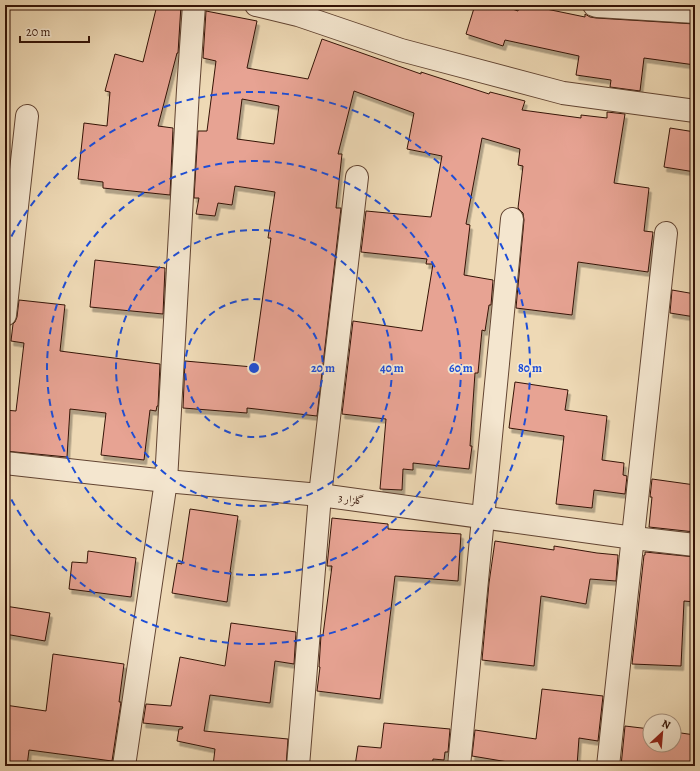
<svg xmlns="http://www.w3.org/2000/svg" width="700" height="771" font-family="Alegreya,Amiri,serif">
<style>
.building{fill:#e7a393;stroke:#341306;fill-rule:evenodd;filter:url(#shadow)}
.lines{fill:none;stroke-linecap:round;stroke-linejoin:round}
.street-casing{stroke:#624432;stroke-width:24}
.street{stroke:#f4e6cf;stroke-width:22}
.ring{fill:none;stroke:#1d4ed8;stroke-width:2;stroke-dasharray:7 5}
.labels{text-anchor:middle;stroke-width:3.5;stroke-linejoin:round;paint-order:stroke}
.street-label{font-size:11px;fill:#341306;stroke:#f4e6cf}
.centre{fill:#1d4ed8;stroke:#f4e6cf;stroke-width:2}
.ring-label{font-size:12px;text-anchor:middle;font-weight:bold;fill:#1d4ed8;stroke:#f4e6cf;stroke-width:3.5;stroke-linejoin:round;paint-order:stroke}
</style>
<defs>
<filter id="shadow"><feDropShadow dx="2.5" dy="4.5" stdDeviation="0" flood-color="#0004"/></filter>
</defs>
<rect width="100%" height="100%" fill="#eed9b5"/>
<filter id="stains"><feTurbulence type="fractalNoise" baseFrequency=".005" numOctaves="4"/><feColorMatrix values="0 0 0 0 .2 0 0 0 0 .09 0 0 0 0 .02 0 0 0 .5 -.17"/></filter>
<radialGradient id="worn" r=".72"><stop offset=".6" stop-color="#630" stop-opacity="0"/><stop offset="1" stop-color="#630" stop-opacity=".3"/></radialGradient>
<g class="building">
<polygon points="157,5 181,5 178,53 177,53 158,126 173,128 170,195 103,188 103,182 78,179 84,123 107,126 110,92 105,91 115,54 143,62"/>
<polygon points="475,5 501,5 518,11 519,5 527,5 585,17 585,14 590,17 596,18 695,24 695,65 644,58 640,91 610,87 611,80 576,75 579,56 505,40 503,46 466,34"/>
<path d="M206,11L257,21L247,68L308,79L322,39L421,74V72L489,94L490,92L525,101L522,110L581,118V115L607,118V112L625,114L614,183L649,188L644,231L653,232L648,272L578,262L572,315L516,308L524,220L523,213L518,208L523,166L518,165L520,149L482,138L466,224L470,225L464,275L493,280L491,305H489L485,331L482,330L478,373H475L470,446H472L469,469L413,463V470L403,469L402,490L380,489L386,419L342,414L353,321L422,331L433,264H426L427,259L361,252L366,211L431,217L442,156L407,149L414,113L354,91L338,154H342L336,208H341L317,416L247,408V413L183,408L185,361L253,367L271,238H268L275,192L235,186L232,205L218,203L215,216L196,214L199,198H194L198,131H207L216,61L203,58ZM242,99L279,106L274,144L237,139Z"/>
<polygon points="670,128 695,132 695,172 664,167"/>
<polygon points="95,260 165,268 163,314 90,307"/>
<polygon points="672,290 695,294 695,317 670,313"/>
<polygon points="19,300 65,305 60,351 160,364 158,406 157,406 156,411 150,410 144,460 101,455 106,413 70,409 67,457 5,451 5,410 16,411 24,343 11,341 13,324 15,322 17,317"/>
<polygon points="515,382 568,390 565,410 607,416 602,460 624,463 623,475 627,476 625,494 594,490 592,508 556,504 564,436 509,428"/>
<polygon points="652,479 695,485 695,532 649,527 652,497 650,497"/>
<polygon points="190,509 238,516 230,572 231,572 227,602 172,593 177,563 182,564"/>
<polygon points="332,518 388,524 388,529 461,534 458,581 395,576 380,699 317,691 320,667 319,667 321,635 323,635 332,566 327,566"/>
<polygon points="495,541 554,550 554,546 597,553 618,555 616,581 590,579 586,604 541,596 534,666 482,660 489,583"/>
<polygon points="88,551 136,558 131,597 69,589 72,562 87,563"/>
<polygon points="645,552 695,557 695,602 684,601 681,666 632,664 644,555 645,555"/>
<polygon points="5,606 50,613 45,641 5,634"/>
<polygon points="231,623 296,632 294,664 275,661 270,703 210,695 204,731 288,739 286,766 213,766 215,749 177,741 179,729 182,729 183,727 143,723 146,704 171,706 180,657 225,666"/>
<polygon points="53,654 124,664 119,702 121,702 112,761 29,750 27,766 5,766 5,705 46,711"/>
<polygon points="542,689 603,696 598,741 579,738 577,766 532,766 472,756 475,730 536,739"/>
<polygon points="384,723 450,729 448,752 445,752 444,760 433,759 432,766 355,766 358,746 381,748"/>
<polygon points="625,726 650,729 650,745 674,745 674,732 695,735 695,766 621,766"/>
</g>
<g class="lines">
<g class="street-casing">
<g id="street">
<polyline points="256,5 298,15 401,50 563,93 695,111"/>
<polyline points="594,5 597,6 695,12"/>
<polyline points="5,315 27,116"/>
<polyline points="5,463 166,481 320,495 634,538 695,545"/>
<polyline points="124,766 166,481 188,90 194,5"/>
<polyline points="298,766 320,495 357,177"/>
<polyline points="459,766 512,219"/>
<polyline points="608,766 666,233"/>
</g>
</g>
<use href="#street" class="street"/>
</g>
<g class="ring">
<circle cx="254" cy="368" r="69"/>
<circle cx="254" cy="368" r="138"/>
<circle cx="254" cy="368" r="207"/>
<path d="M6 247A276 276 0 1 1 6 489"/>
</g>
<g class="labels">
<g class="street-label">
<text transform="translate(351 499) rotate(8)" y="4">گلزار 3</text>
</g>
</g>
<circle cx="254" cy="368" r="6" class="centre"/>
<g class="ring-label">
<text x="323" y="372">20 m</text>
<text x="392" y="372">40 m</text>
<text x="461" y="372">60 m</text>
<text x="530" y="372">80 m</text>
</g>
<rect width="700" height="771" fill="none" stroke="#eed9b5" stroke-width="20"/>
<rect x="6" y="6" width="688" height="759" fill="none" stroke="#341306" stroke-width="2"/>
<rect x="10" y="10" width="680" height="751" fill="none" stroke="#341306"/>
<g transform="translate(662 733) rotate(26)"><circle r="19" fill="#f4e6cf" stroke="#a7927f"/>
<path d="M0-3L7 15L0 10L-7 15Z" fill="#8f2418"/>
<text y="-6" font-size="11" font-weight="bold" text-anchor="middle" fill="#341306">N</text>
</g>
<path d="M20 36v6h69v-6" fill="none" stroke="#341306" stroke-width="2"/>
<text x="26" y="36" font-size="12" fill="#341306" stroke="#f4e6cf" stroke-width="3" paint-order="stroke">20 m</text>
<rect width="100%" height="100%" filter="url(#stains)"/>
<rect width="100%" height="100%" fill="url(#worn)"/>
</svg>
